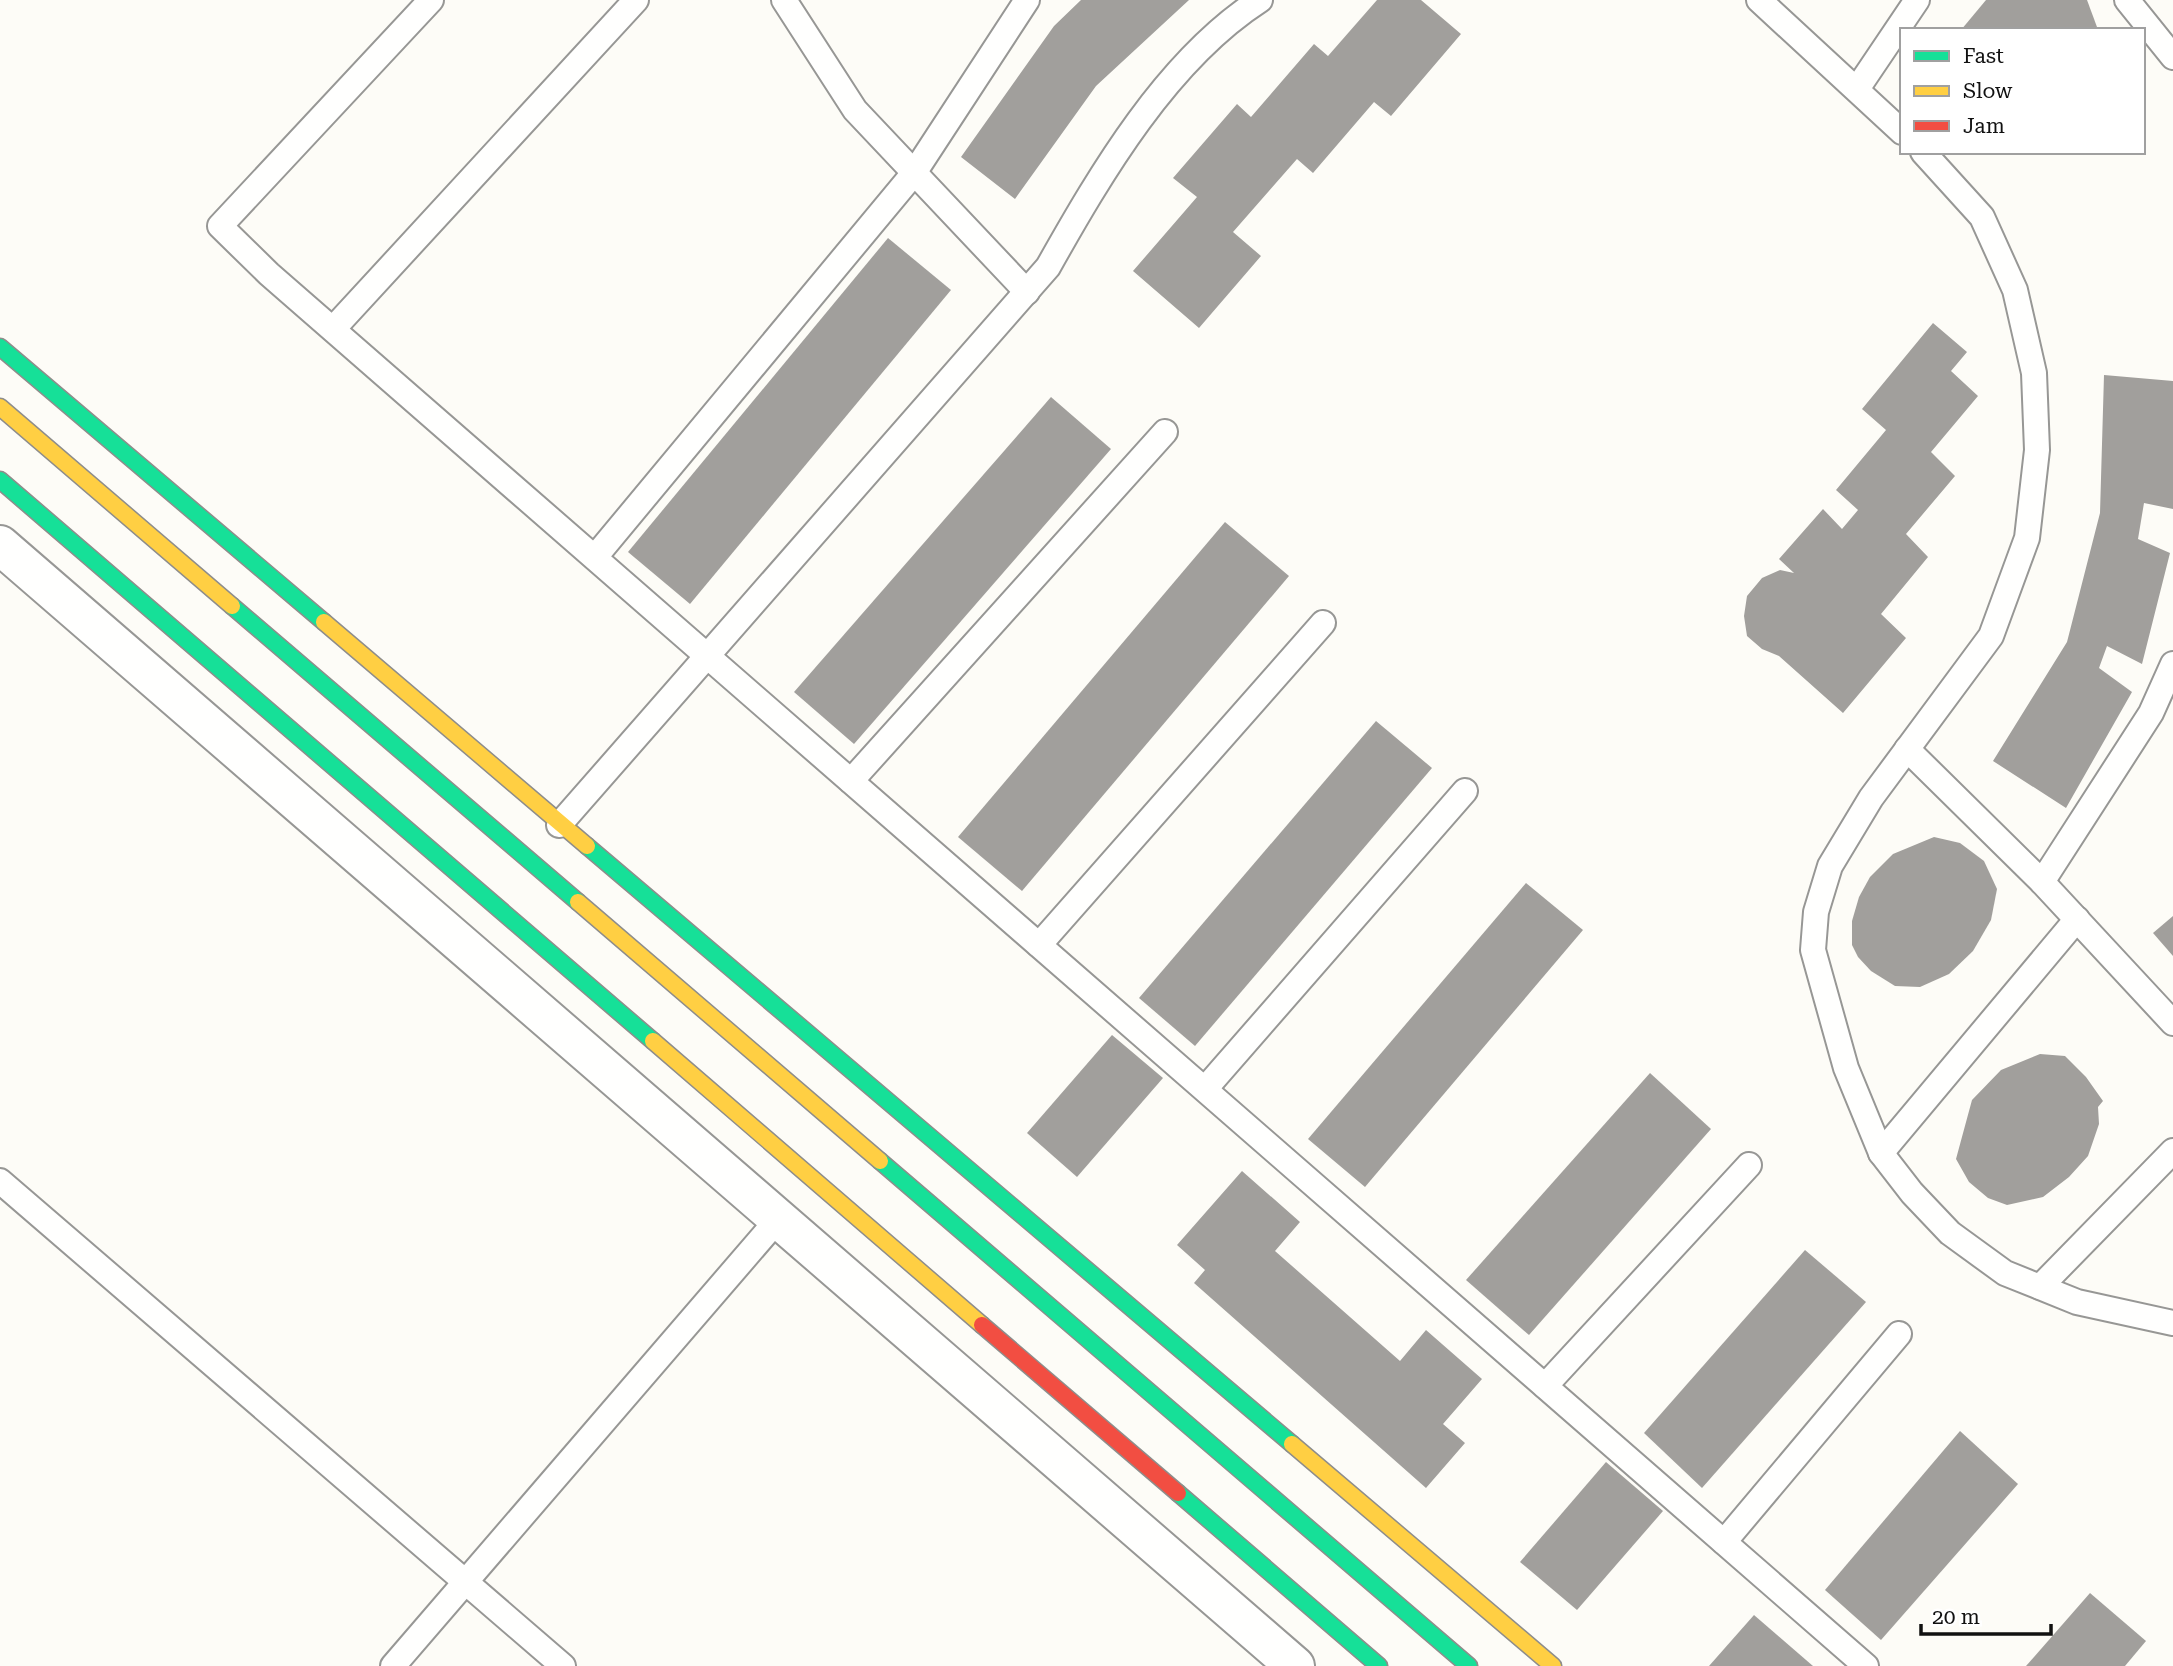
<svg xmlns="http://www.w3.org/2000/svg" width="2173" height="1666" font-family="'Roboto Serif',serif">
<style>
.building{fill:#a19f9c}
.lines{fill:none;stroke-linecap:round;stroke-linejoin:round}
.lane-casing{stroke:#979795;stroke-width:28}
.street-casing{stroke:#979795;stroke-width:42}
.fast-casing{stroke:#8e8d8b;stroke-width:19}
.slow-casing{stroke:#8e8d8b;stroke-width:19}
.jam-casing{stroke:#8e8d8b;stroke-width:19}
.lane{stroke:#fffffe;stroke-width:24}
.street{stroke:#fffffe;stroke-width:38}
.fast{stroke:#16e098;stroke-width:16}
.slow{stroke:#ffcf43;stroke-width:16}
.jam{stroke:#f24e42;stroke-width:16}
</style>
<rect width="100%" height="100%" fill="#fdfcf7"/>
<g class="building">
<polygon points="1081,0 1189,0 1096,86 1015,199 961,157 1054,26"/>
<polygon points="1377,0 1421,0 1461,34 1391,116 1374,102 1313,173 1297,159 1233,232 1261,256 1199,328 1133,271 1197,197 1173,178 1237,104 1251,117 1314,44 1328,56"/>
<polygon points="1986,0 2087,0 2097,27 2096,30 1961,30"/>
<polygon points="888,238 951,290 690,604 628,552"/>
<polygon points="1933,323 1967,352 1951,371 1978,396 1931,452 1955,476 1906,534 1928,557 1881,614 1906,638 1843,713 1779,656 1762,649 1747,636 1744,616 1747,596 1762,578 1780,570 1794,573 1779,559 1823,509 1842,529 1858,510 1836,490 1886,430 1862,409"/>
<polygon points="2104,375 2173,381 2173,509 2144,503 2138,539 2170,553 2142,664 2107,646 2099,668 2132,692 2066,808 1993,761 2067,642 2100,513"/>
<polygon points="1051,397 1111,449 854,744 794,692"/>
<polygon points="1225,522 1289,576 1022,891 958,837"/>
<polygon points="1376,721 1432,768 1195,1046 1139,998"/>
<polygon points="1934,837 1960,843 1984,861 1997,889 1991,920 1973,951 1949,974 1920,987 1895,986 1871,971 1858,957 1852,945 1852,921 1859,897 1870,877 1893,854"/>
<polygon points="1526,883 1583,930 1365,1187 1308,1139"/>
<polygon points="2173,916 2173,956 2153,933"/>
<polygon points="1112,1035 1163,1078 1077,1177 1027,1133"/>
<polygon points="2040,1054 2065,1056 2086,1077 2103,1101 2098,1107 2099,1124 2088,1156 2069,1177 2043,1197 2007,1205 1988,1198 1969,1182 1956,1159 1972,1100 2001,1070"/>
<polygon points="1650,1073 1711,1129 1529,1335 1466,1280"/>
<polygon points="1242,1171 1300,1222 1275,1251 1400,1361 1426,1330 1482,1379 1443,1424 1465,1443 1426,1488 1194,1283 1205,1270 1177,1245"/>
<polygon points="1805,1250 1866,1302 1702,1488 1644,1433"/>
<polygon points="1960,1431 2018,1484 1881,1640 1825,1590"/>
<polygon points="1606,1462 1663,1511 1577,1610 1520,1562"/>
<polygon points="2090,1593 2146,1641 2125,1666 2026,1666"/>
<polygon points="1754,1615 1813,1666 1709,1666"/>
</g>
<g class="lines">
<g class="lane-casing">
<g id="lane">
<polyline points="431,0 220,226 269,274 1866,1666"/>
<polyline points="784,0 855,110 1027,292"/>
<polyline points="1759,0 1902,132"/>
<polyline points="2127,0 2173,57"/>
<polyline points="1857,89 1917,0"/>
<polyline points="1923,152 1982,217 2015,290 2034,373 2037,450 2027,538 1991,636 1871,798 1830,866 1816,912 1813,950 1846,1068 1881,1153 1912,1193 1950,1233 2005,1273 2077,1302 2173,1323"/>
<polyline points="333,329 636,0"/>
<polyline points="595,557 914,173 1027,0"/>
<polyline points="1907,749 2042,882 2151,713 2173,664"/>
<polyline points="851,781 1165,432"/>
<path d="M559,825L1048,267C1101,173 1167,60 1260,0"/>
<polyline points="2042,882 2173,1023"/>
<polyline points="1039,945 1323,623"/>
<polyline points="1205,1089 1465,791"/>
<polyline points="1881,1153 2077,919"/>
<polyline points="0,1181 563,1666"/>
<polyline points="2040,1287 2173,1151"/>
<polyline points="1545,1386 1749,1165"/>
<polyline points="1724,1542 1899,1334"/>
<polyline points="393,1666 779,1218"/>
</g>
</g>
<g class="street-casing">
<polyline id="street" points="0,545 1295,1666"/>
</g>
<g class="fast-casing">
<g id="fast">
<polyline points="0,347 324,622"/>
<polyline points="0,480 653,1041"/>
<polyline points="232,606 578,902"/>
<polyline points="587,846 1292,1444"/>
<polyline points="880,1161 1469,1666"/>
<polyline points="1178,1493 1379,1666"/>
</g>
</g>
<g class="slow-casing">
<g id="slow">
<polyline points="0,407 232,606"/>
<polyline points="324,622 587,846"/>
<polyline points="578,902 880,1161"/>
<polyline points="653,1041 982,1325"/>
<polyline points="1292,1444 1553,1666"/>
</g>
</g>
<g class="jam-casing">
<polyline id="jam" points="982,1325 1178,1493"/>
</g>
<use href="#lane" class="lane"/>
<use href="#street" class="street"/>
<use href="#fast" class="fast"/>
<use href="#slow" class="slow"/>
<use href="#jam" class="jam"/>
</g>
<rect x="1900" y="28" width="245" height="126" fill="#ffffff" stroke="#a0a0a0" stroke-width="2"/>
<rect x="1914" y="51" width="35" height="10" fill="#16e098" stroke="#a0a0a0" stroke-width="2"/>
<text x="1963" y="63" font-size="21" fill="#111111">Fast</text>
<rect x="1914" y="86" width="35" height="10" fill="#ffcf43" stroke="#a0a0a0" stroke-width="2"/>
<text x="1963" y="98" font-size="21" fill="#111111">Slow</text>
<rect x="1914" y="121" width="35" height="10" fill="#f24e42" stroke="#a0a0a0" stroke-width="2"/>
<text x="1963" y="133" font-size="21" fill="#111111">Jam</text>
<path d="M1921 1624v10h130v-10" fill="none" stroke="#111111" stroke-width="3.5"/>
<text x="1932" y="1624" font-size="21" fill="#111111" stroke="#ffffff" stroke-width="5" paint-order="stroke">20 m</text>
</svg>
